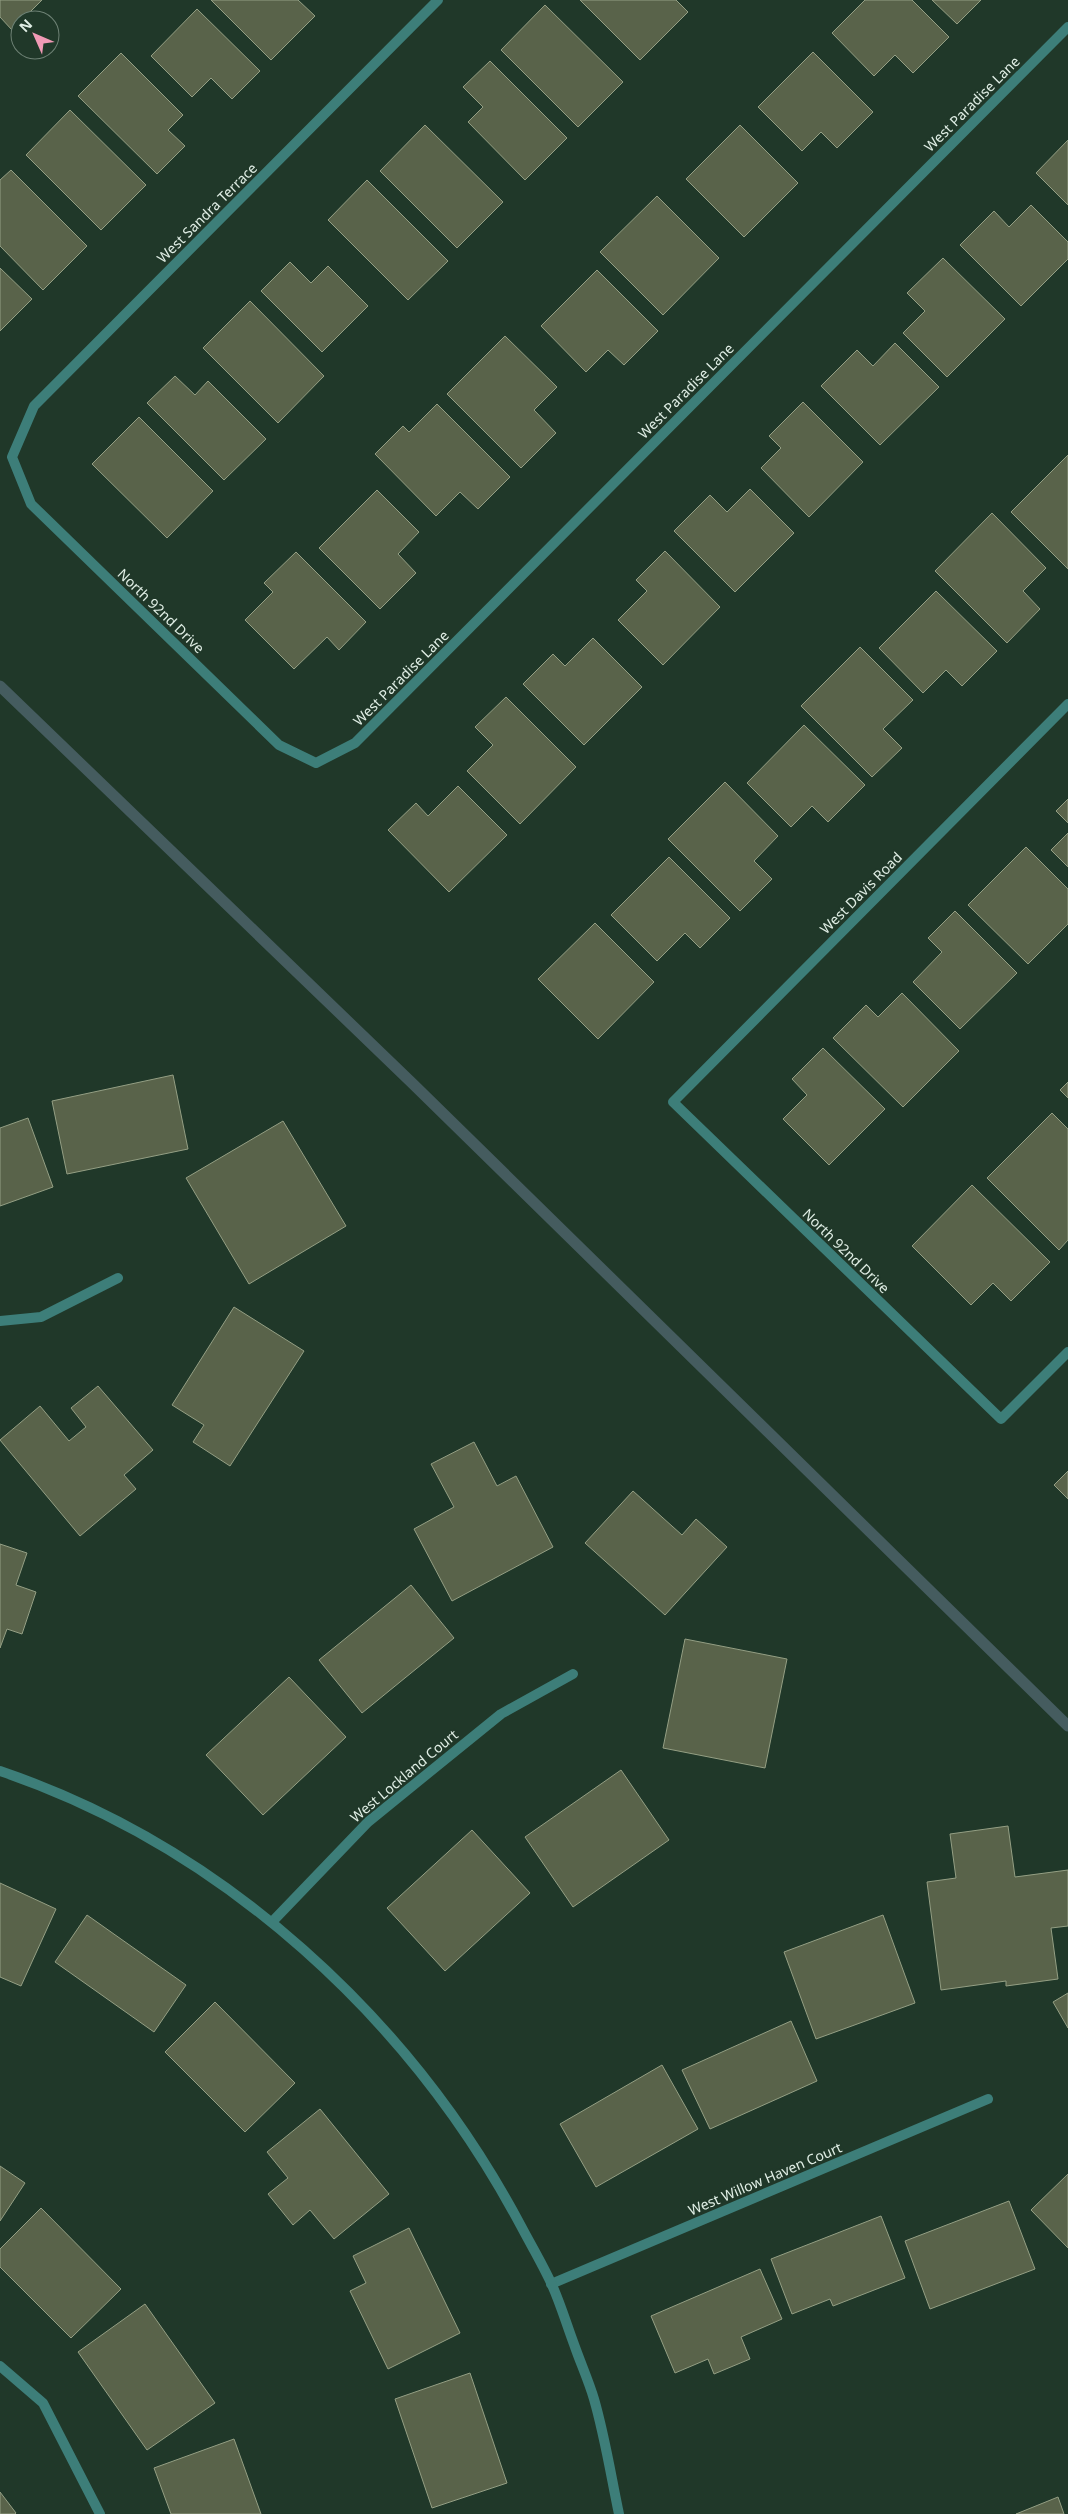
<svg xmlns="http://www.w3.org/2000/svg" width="1068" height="2514" font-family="'Noto Sans',sans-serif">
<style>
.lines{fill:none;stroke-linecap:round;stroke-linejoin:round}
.stream{stroke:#455c5f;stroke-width:11}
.building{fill:#59634a;stroke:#949f84}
.minor{stroke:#3d7e79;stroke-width:10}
.tertiary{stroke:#3d7e79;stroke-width:10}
.labels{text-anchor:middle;stroke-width:4;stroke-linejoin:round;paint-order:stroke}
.street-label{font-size:14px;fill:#e0eee5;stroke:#203829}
</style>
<rect width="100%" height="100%" fill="#203829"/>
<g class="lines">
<polyline class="stream" points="0,686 412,1083 1068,1726"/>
</g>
<g class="building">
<polygon points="0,0 42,0 12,30 0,17"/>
<polygon points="211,0 298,0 315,16 271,60"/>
<polygon points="580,0 676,0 688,12 640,60"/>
<polygon points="865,0 912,0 949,37 913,73 895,55 874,76 832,33"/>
<polygon points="932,0 981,0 957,24"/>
<polygon points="545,5 623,82 578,127 501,50"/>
<polygon points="197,9 260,71 232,99 211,78 192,97 151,56"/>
<polygon points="813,52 873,112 837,148 821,132 802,151 758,107"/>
<polygon points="121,53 183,115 168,130 185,146 157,174 78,96"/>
<polygon points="490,61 567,138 525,180 468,122 483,107 463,87"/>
<polygon points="70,110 146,185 101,230 26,155"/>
<polygon points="425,125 503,202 457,248 380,171"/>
<polygon points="740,125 798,183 744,237 686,179"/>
<polygon points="1068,140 1068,205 1036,173"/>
<polygon points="11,170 87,246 43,290 0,246 0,180"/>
<polygon points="367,180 448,261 408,300 328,220"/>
<polygon points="657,196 719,258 663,315 600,252"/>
<polygon points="1031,205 1068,242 1068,259 1021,306 960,245 994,211 1009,227"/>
<polygon points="943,258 1005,319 947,377 903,333 925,311 907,293"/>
<polygon points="290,262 311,283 328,266 368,306 322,352 261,291"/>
<polygon points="0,268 32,299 0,331"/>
<polygon points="597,270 658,331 624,365 608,350 586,372 541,326"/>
<polygon points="250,301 324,376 278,423 203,348"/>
<polygon points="505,336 557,387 534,410 556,433 521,468 447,394"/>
<polygon points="895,343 939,387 880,445 821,386 857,350 873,366"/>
<polygon points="175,376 195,395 208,381 266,439 224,480 147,403"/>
<polygon points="803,402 863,462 809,517 761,468 781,448 769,436"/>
<polygon points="437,404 510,477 478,509 460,492 436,516 375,454 403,426 409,432"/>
<polygon points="139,417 213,491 167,538 92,464"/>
<polygon points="1068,455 1068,569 1011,512"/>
<polygon points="750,489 794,533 735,592 674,531 710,495 727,512"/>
<polygon points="377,490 419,532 398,554 416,573 380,609 319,548"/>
<polygon points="992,513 1046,568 1023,591 1040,609 1007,643 935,571"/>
<polygon points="665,551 720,607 663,665 618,620 647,591 636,580"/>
<polygon points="296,552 366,622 339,650 327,637 294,669 245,620 273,592 264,583"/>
<polygon points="936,591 997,651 962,686 946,670 923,693 879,648"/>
<polygon points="593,638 642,687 584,745 523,684 553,654 565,666"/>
<polygon points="860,647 913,700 883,729 902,748 872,777 801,706"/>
<polygon points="506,697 576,767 520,824 467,771 493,745 475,727"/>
<polygon points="804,725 865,785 828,822 812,806 791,827 747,783"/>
<polygon points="725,782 778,836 754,861 772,879 740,911 668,839"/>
<polygon points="458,786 507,835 449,892 388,830 416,803 428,816"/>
<polygon points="1068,799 1068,823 1056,811"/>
<polygon points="1068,833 1068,867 1051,850"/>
<polygon points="1026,847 1068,889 1068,924 1028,964 968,905"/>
<polygon points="669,857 730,918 700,948 685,933 657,961 611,915"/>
<polygon points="955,911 1017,973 960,1029 913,982 942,952 928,938"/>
<polygon points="595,923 654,982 598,1039 538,979"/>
<polygon points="902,993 959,1051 903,1107 833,1038 866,1005 878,1017"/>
<polygon points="823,1048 885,1109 829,1165 783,1119 807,1095 792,1079"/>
<polygon points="173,1075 188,1149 67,1174 52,1101"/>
<polygon points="1068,1082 1068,1098 1060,1090"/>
<polygon points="1052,1113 1068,1129 1068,1240 1059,1250 987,1178"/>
<polygon points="28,1118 53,1187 0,1206 0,1128"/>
<polygon points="283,1121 346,1226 249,1284 186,1178"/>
<polygon points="972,1185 1050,1262 1011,1301 993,1283 971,1305 912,1246"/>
<polygon points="234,1307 304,1351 230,1466 193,1442 204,1425 172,1405"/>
<polygon points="98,1386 153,1450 124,1475 136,1489 80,1536 0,1440 40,1406 69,1441 86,1427 71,1408"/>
<polygon points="474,1442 497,1486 516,1476 553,1547 452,1601 414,1529 454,1507 431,1464"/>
<polygon points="1068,1471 1068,1499 1054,1485"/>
<polygon points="633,1491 682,1535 696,1519 727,1547 665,1615 585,1543"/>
<polygon points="0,1544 27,1553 16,1585 36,1592 22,1634 7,1629 0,1648"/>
<polygon points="411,1585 454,1638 362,1713 319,1660"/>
<polygon points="685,1639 787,1659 765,1768 663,1748"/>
<polygon points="289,1677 346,1737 263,1815 206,1755"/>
<polygon points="621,1770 669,1840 573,1907 525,1837"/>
<polygon points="1008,1826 1015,1877 1068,1870 1068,1926 1051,1928 1058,1979 1006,1986 1006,1981 941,1990 927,1882 956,1878 950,1834"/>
<polygon points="472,1830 530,1893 445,1971 387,1908"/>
<polygon points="0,1883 56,1909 21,1986 0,1977"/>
<polygon points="87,1915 186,1985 154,2032 55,1962"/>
<polygon points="883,1915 915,2003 816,2039 784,1952"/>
<polygon points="1068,1993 1068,2028 1053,2002"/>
<polygon points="215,2002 295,2083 245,2132 165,2052"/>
<polygon points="791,2021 817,2081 710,2129 682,2070"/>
<polygon points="662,2065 698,2129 596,2187 560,2124"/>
<polygon points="320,2109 389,2194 334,2239 310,2210 293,2225 268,2194 288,2178 267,2152"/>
<polygon points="0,2166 25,2183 0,2221"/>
<polygon points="1068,2174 1068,2248 1031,2210"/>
<polygon points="1009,2201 1035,2269 930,2309 905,2241"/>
<polygon points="41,2208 121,2289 71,2338 0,2267 0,2249"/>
<polygon points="881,2216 905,2278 833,2306 830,2299 792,2314 771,2259"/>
<polygon points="409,2228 460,2333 388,2369 350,2291 366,2283 353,2256"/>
<polygon points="760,2269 782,2319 741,2337 750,2359 714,2374 708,2359 675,2373 651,2316"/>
<polygon points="145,2304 215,2403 147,2450 78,2352"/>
<polygon points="470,2373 507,2483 432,2508 395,2399"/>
<polygon points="234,2439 261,2514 171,2514 154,2468"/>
<polygon points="0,2492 16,2513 15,2514 0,2514"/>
<polygon points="1058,2497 1064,2514 1016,2514"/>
</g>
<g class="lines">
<g class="minor">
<polyline points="438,0 34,406 12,457 31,504 279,745 316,763 355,743 1068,27"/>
<polyline points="1068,704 673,1102 1001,1419 1068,1352"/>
<polyline points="0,1321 41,1317 118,1278"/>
<polyline points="272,1922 368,1822 501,1714 573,1674"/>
<polyline points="551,2284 988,2099"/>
<polyline points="0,2366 43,2403 100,2514"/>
</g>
<path class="tertiary" d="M0,1771C224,1847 411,2019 521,2226C531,2245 543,2265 552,2285C561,2305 567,2326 575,2347C581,2364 589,2382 594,2399C605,2437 611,2476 619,2514"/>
</g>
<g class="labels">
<g class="street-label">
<text transform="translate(972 104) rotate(-45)" y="5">West Paradise Lane</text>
<text transform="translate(207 213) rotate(-45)" y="5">West Sandra Terrace</text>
<text transform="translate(686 391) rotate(-45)" y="5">West Paradise Lane</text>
<text transform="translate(161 611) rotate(44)" y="5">North 92nd Drive</text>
<text transform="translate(401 678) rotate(-45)" y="5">West Paradise Lane</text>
<text transform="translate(861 893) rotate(-45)" y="5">West Davis Road</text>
<text transform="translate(846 1251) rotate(44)" y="5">North 92nd Drive</text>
<text transform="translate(404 1776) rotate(-40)" y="5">West Lockland Court</text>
<text transform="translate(765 2179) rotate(-23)" y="5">West Willow Haven Court</text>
</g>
</g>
<g transform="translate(35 35) rotate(315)"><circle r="24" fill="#203829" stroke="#6d8174"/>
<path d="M0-4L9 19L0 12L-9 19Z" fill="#f09ab5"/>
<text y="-8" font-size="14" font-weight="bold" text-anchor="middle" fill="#e0eee5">N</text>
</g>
</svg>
